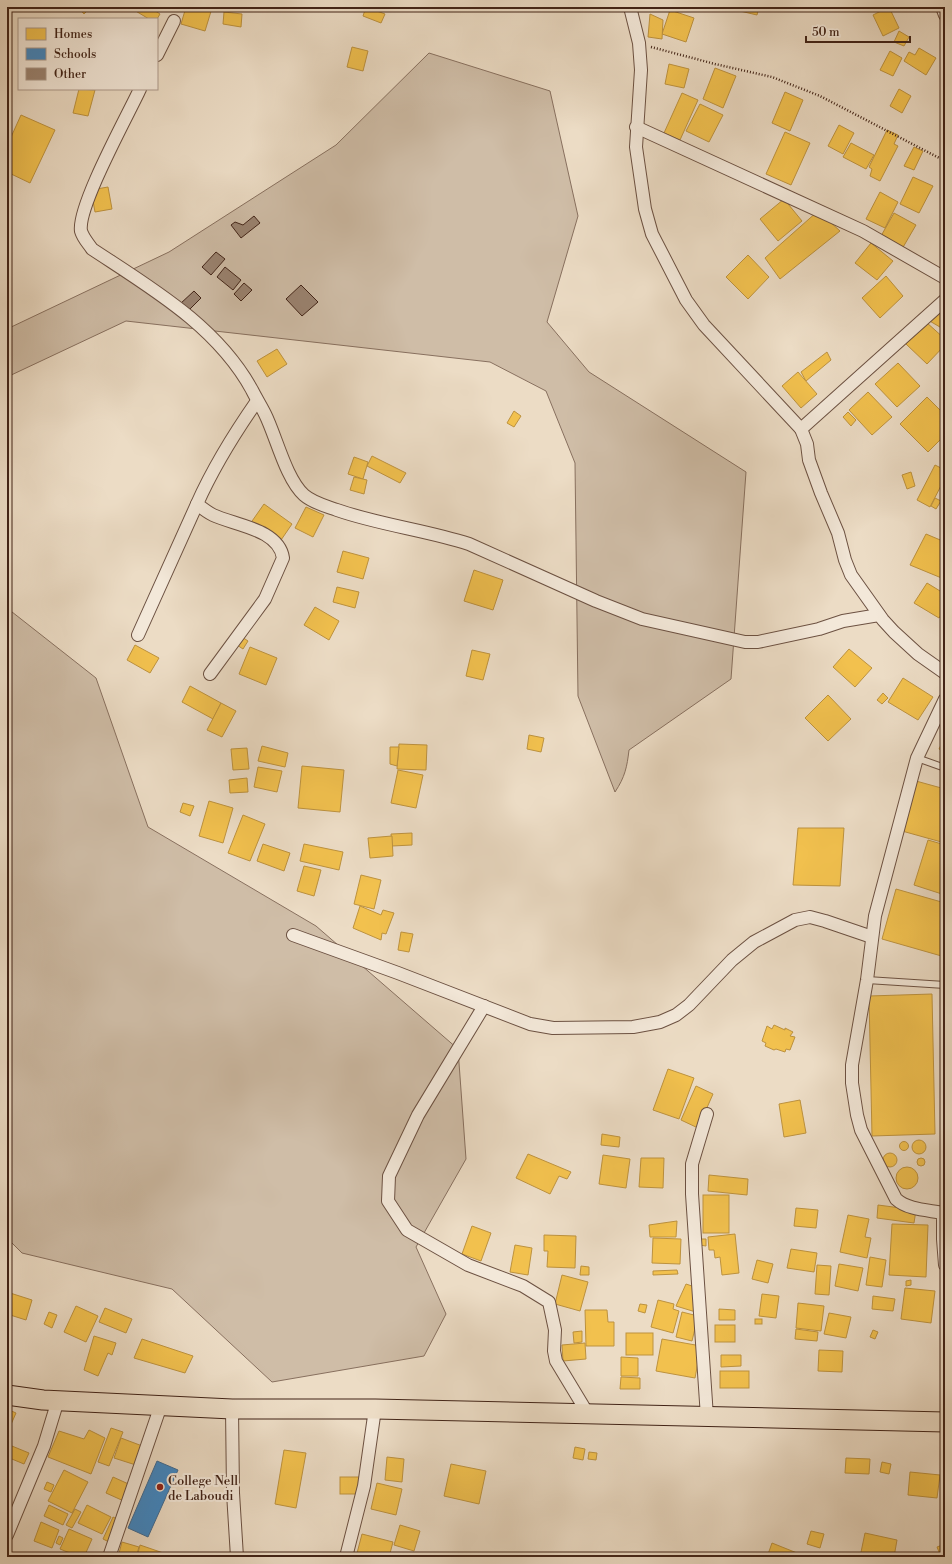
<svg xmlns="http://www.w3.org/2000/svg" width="952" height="1564" font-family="'Libre Bodoni',serif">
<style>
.green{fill:#cfbda7;stroke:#88705f}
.homes{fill:#f2c14e;stroke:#bd923e}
.schools{fill:#3f88c5;stroke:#406a91}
.building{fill:#9a8371;stroke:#412317}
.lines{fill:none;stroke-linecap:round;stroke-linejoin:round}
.service-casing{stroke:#6c5142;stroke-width:8}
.minor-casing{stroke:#6c5142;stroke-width:14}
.primary-casing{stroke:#412317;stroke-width:21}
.path{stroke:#412317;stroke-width:2.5;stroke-dasharray:1 2;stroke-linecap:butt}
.service{stroke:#f3e8d9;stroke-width:6}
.minor{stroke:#f3e8d9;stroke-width:12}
.primary{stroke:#ecdcc5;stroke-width:19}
.poi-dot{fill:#8f2418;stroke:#f3e8d9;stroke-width:1.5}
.labels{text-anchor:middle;stroke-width:4;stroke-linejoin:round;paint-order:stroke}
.poi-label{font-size:13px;fill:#412317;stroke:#f3e8d9;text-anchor:start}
</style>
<rect width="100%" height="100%" fill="#ecdcc5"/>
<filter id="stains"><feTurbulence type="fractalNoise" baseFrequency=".005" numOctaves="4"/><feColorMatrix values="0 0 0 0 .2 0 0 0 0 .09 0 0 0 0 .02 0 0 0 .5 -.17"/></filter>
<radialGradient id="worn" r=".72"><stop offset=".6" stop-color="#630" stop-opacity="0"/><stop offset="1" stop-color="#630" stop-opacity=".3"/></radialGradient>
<g class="green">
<path d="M429,53L550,91L578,216L547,322L589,372L746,472L731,679L629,750C627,767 625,777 615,792L578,696L575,463L546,391L490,362L126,321L7,377V329L169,252L336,145Z"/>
<polygon points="7,608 96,678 148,827 316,926 458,1049 466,1159 416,1247 446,1314 424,1356 272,1382 172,1289 22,1253 7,1238"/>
</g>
<g class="homes">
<polygon points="78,7 91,7 84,14"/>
<polygon points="129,7 152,7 151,8 160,14 157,19 149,19"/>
<polygon points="186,7 207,7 212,8 205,31 181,24"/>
<polygon points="366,7 385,14 381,23 363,16"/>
<polygon points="741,7 759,7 757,15 740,11"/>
<polygon points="889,7 899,28 883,36 873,15"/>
<polygon points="670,10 694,18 686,42 662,34"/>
<polygon points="224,12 242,14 241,27 223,24"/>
<polygon points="650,14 663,20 662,39 648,37"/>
<polygon points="899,31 909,37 904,46 894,42"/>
<polygon points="352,47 368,51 363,71 347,67"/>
<polygon points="919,48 936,58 926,75 904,61 909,52 915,55"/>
<polygon points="890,51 902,58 893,76 880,70"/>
<polygon points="669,64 689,69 684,88 665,84"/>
<polygon points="715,68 736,76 723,108 703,99"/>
<polygon points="79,89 95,90 88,116 73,113"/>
<polygon points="899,89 911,96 902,113 890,106"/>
<polygon points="785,92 803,100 790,131 772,123"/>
<polygon points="682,93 698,100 680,140 664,133"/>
<polygon points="700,104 723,115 709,142 686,131"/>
<polygon points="21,115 55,130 30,183 7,172 7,146"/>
<polygon points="839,125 854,133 843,154 828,146"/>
<polygon points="887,130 898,135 894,144 898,146 880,181 870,176 872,169 869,167"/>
<polygon points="785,132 810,143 791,185 766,174"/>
<polygon points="851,143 874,155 866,169 843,157"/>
<polygon points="914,147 923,151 914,170 904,166"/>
<polygon points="913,177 933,186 919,213 900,204"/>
<polygon points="108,187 112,209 95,212 91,190"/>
<polygon points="880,192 898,202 885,228 866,219"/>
<polygon points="784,199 802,221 778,241 760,219"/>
<polygon points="818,211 840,231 780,279 765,258"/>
<polygon points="894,213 916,225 902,249 881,236"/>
<polygon points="871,243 893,261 877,280 855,263"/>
<polygon points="748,255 769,277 748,299 726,277"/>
<polygon points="886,276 903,296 880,318 862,298"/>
<polygon points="945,303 945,330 928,320"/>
<polygon points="926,322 945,339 945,345 927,364 906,344"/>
<polygon points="277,349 287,364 267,377 257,361"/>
<polygon points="827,352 831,360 806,381 801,372"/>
<polygon points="898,363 920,386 897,407 875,384"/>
<polygon points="798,372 817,394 801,408 782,386"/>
<polygon points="868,392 892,417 872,435 849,410"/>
<polygon points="927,397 945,415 945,435 928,452 900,424"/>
<polygon points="514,411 521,416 514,427 507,423"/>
<polygon points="848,412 856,420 851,426 843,417"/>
<polygon points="372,456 406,473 400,483 367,466"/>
<polygon points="354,457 368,462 363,479 348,474"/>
<polygon points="935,465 945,470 945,478 930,507 917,500"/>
<polygon points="911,472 915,486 907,489 902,475"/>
<polygon points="354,477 367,480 364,494 350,490"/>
<polygon points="935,498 941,501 936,509 931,506"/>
<polygon points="264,504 292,524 279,543 250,524"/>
<polygon points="306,507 324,515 313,537 295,528"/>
<polygon points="926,534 945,542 945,576 944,579 910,565"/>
<polygon points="343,551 369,558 363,579 337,572"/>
<polygon points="474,570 503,580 493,610 464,601"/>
<polygon points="927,583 945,594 945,609 939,618 914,603"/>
<polygon points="337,587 359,592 355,608 333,602"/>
<polygon points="315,607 339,621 329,640 304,625"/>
<polygon points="239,635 248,641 243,649 234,643"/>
<polygon points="135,645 159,658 150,673 127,660"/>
<polygon points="250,647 277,658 266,685 239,674"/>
<polygon points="849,649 872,668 855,687 833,667"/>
<polygon points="472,650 490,654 483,680 466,676"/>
<polygon points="903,678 933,697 918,720 888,702"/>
<polygon points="190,686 221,703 213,719 182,702"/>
<polygon points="883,693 888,698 882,704 877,700"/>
<polygon points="828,695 851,719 828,741 805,718"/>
<polygon points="221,703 236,711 222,737 207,730"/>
<polygon points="529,735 544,738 541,752 527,749"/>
<polygon points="945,737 945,752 939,749"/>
<polygon points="399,744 427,745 426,770 397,769"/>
<polygon points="262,746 288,753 285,767 258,761"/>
<polygon points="390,747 399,747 397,766 390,764"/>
<polygon points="247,748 249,769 233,770 231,749"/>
<polygon points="302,766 344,770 340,812 298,808"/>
<polygon points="258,767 282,771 277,792 254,787"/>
<polygon points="398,770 423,775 416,808 391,803"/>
<polygon points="247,778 248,792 230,793 229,780"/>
<polygon points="916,781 945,789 945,843 902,831"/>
<polygon points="209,801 233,808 223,843 199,836"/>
<polygon points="183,803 194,806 190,816 180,812"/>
<polygon points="243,815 265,824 250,861 228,853"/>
<polygon points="798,828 844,828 840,886 793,885"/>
<polygon points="412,833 412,845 392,846 391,834"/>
<polygon points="392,836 393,856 370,858 368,838"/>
<polygon points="928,840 945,845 945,895 914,885"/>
<polygon points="263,844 290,853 284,871 257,861"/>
<polygon points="304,844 343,852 339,870 300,861"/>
<polygon points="304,866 321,870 314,896 297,891"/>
<polygon points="361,875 381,880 374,909 354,904"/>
<polygon points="896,889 945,903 945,957 882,939"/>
<polygon points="360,906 381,915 383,910 394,913 386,934 382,933 381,940 353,928"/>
<polygon points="401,932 413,934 409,952 398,950"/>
<polygon points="932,994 935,1134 872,1136 869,996"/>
<polygon points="774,1025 785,1030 785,1028 793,1032 790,1036 795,1037 790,1050 786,1049 785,1052 776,1049 774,1050 765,1046 766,1043 762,1041 767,1026 772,1029"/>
<polygon points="668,1069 694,1078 679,1119 653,1110"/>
<polygon points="696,1086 713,1094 698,1128 681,1120"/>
<polygon points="800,1100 806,1133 784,1137 779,1104"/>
<polygon points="602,1134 620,1137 619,1147 601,1145"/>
<circle cx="919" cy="1147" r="7"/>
<circle cx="904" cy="1146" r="4.5"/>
<circle cx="890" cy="1160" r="7"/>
<polygon points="528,1154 571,1172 567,1179 559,1176 550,1194 516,1178"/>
<polygon points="603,1155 630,1159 626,1188 599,1184"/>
<polygon points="641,1158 664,1158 663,1188 639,1187"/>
<circle cx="921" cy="1162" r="4"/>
<circle cx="907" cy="1178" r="11"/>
<polygon points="709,1175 748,1179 747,1195 708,1191"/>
<rect x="703" y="1195" width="26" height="38"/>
<polygon points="878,1205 916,1210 914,1223 877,1218"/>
<polygon points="796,1208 818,1210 816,1228 794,1226"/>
<polygon points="848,1215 869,1219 865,1237 871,1238 867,1258 840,1252"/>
<polygon points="677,1221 676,1237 650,1237 649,1225"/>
<polygon points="892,1224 928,1225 926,1277 889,1275"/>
<polygon points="472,1226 491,1233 481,1261 462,1254"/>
<polygon points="735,1234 739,1273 722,1275 720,1257 715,1258 714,1250 709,1250 708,1237"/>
<polygon points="544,1235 576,1236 575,1268 547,1267 548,1251 544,1251"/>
<polygon points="653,1238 681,1239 680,1264 652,1263"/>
<polygon points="699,1239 706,1239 706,1246 699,1245"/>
<polygon points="515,1245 532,1248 528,1275 510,1272"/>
<polygon points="791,1249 817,1253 814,1272 787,1268"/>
<polygon points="870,1257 886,1260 882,1287 866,1285"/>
<polygon points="757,1260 773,1264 768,1283 752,1279"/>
<polygon points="839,1264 863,1268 858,1291 835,1286"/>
<polygon points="817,1265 831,1266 829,1295 815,1294"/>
<polygon points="581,1266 589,1267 589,1275 580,1275"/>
<polygon points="677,1270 678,1274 653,1275 653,1271"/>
<polygon points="562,1275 588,1282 580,1311 555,1304"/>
<polygon points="911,1280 911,1285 906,1286 906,1281"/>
<polygon points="686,1284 695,1287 699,1313 676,1306"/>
<polygon points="905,1288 935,1291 931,1323 901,1319"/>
<polygon points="7,1292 32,1300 26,1320 7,1314"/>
<polygon points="762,1294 779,1296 776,1318 759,1316"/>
<polygon points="873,1296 895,1299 893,1311 872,1309"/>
<polygon points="658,1300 674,1304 673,1309 679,1311 673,1333 651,1327"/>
<polygon points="798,1303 824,1306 821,1331 796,1328"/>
<polygon points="640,1304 647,1305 645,1313 638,1311"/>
<polygon points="76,1306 98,1316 86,1342 64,1332"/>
<polygon points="105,1308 132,1319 126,1333 99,1322"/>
<polygon points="719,1309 735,1310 735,1320 719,1320"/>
<polygon points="585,1310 607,1310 608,1322 614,1322 614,1346 586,1346"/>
<polygon points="49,1312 57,1315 52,1328 44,1324"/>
<polygon points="682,1312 698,1316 692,1341 676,1337"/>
<polygon points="829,1313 851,1317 846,1338 824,1334"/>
<rect x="755" y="1319" width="7" height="5"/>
<rect x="715" y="1325" width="20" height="17"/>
<polygon points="796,1329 818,1332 817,1341 795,1339"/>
<polygon points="873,1330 878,1332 875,1339 870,1337"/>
<polygon points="582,1331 582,1342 574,1343 573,1332"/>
<rect x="626" y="1333" width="27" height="22"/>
<polygon points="94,1336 116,1343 112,1355 108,1353 98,1376 84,1370"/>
<polygon points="142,1339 193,1356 185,1373 134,1358"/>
<polygon points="662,1339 701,1346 695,1378 656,1371"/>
<polygon points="585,1343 586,1359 563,1361 562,1345"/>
<polygon points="819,1350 843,1351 842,1372 818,1371"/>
<polygon points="721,1355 741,1355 741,1366 721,1367"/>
<polygon points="621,1357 638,1358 638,1376 621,1376"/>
<rect x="720" y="1371" width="29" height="17"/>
<polygon points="621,1377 640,1378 640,1389 620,1389"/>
<polygon points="7,1409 16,1413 9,1429 7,1428"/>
<polygon points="111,1428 123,1432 109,1466 98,1462"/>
<polygon points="89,1430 105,1438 91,1474 48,1457 59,1431 84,1439"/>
<polygon points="121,1438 145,1447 139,1466 114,1458"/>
<polygon points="7,1444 29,1453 24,1464 7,1457"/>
<polygon points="575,1447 585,1449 583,1460 573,1458"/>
<polygon points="284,1450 306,1453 296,1508 275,1504"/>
<polygon points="589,1452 597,1453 596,1460 588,1459"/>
<polygon points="387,1457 404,1459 402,1482 385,1480"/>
<polygon points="846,1458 870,1459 869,1474 845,1473"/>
<polygon points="882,1462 891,1464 889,1474 880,1472"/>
<polygon points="451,1464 486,1471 479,1504 444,1496"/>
<polygon points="64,1470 88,1482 72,1513 48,1501"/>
<polygon points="910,1472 940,1475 937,1498 908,1495"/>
<polygon points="113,1477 133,1486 126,1502 106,1493"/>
<rect x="340" y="1477" width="20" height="17"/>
<polygon points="47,1482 54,1485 51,1492 44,1489"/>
<polygon points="377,1483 402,1489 396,1515 371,1509"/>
<polygon points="49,1505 68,1514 63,1525 44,1516"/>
<polygon points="87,1505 111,1517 102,1534 78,1523"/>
<polygon points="75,1509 81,1512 72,1528 66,1525"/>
<polygon points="113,1517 119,1520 109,1542 103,1539"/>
<polygon points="41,1522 59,1530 52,1548 34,1541"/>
<polygon points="400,1525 420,1531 414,1551 394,1545"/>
<polygon points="69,1529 92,1539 84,1557 80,1557 60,1549"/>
<polygon points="811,1531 824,1534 820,1548 807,1544"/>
<polygon points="865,1533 897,1540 894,1557 860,1557"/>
<polygon points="362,1534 393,1542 389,1557 356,1557"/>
<polygon points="59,1536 63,1538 60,1545 56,1543"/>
<polygon points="122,1542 139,1547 136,1557 118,1557"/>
<polygon points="772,1543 797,1553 796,1557 767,1557"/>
<polygon points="945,1544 945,1557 941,1557 937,1547"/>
<polygon points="140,1545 175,1557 137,1557"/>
</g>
<polygon class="schools" points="157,1461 178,1470 148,1537 128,1528"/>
<g class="building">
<polygon points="254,216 260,223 241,238 231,225 235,222 243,225"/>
<polygon points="216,252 225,259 211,275 202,267"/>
<polygon points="225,267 241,280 233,290 217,277"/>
<polygon points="244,283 252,290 241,301 234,294"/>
<polygon points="301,285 318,302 302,316 286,299"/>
<polygon points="194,291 201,298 187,312 180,304"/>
</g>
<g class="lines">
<g class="service-casing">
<g id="service">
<polyline points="917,758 945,768"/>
<polyline points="867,980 945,985"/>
<polyline points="945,1017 945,1047"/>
<polyline points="943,1213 945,1198"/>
</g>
</g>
<g class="minor-casing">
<g id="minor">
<polyline points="630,7 639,43 641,70 636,147 645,209 652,234 686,300 704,325 801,429 945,300"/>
<polyline points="942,7 945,15"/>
<polyline points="157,55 174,21"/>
<path d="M140,89C128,115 77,207 81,231C83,238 88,243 92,249C151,288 217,326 252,390C256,398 261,406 265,414C276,436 286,479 304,495C313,503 326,506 337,510C380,525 426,530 469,544L596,601L642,619L745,642H758L819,629L843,621L879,615"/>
<polyline points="636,127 863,231 945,278"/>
<polyline points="801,429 807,444 809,460 821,493 838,533 845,560 851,575 883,620 894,632 918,654 945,673"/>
<polyline points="138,635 197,504"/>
<path d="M210,674L265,599L283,558C279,529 234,525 213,515C207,512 202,508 197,504C213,468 234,434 257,401"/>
<path d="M945,699L917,758L875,916L867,980L852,1065V1083L857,1115L861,1130L896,1199C908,1210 928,1210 943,1213V1239L945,1265"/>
<polyline points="293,935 398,973 530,1024 553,1028 633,1027 660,1022 676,1015 689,1005 732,960 754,942 795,920 810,917 825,921 872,937"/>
<polyline points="484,1006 418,1115 389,1176 388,1201 407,1230 468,1265 523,1286 549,1302 555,1330 554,1351 556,1361 588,1414"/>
<polyline points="707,1114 692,1164 692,1194 707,1417"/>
<polyline points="232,1409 233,1493 237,1557"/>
<polyline points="7,1535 44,1446 58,1400"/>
<polyline points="109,1557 161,1405"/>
<polyline points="346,1557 364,1486 375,1409"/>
</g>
</g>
<g class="primary-casing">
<polyline id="primary" points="7,1395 43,1400 232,1409 375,1409 945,1422"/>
</g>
<polyline class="path" points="651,47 715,64 772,77 820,96 945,161"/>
<use href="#service" class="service"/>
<use href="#minor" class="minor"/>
<use href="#primary" class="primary"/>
</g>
<circle class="poi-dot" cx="160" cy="1487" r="4"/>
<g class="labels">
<g class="poi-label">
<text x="168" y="1485">College Nell<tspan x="168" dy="15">de Laboudi</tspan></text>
</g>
</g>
<rect width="952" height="1564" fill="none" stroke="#ecdcc5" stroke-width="24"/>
<rect x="8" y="8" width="936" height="1548" fill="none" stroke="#412317" stroke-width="2"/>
<rect x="12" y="12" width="928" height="1540" fill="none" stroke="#412317"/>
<rect x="18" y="18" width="140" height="72" fill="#f3e8d9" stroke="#ac998b"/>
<rect x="26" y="28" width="20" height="12" fill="#f2c14e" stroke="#ac998b"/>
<text x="54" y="38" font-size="12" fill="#412317">Homes</text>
<rect x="26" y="48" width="20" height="12" fill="#3f88c5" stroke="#ac998b"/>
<text x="54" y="58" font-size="12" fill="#412317">Schools</text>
<rect x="26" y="68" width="20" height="12" fill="#9a8371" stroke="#ac998b"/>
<text x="54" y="78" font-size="12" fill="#412317">Other</text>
<path d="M806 36v6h104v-6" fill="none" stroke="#412317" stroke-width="2"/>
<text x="812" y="36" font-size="12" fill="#412317" stroke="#f3e8d9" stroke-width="3" paint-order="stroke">50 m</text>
<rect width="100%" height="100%" filter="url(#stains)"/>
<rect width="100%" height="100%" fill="url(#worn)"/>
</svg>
